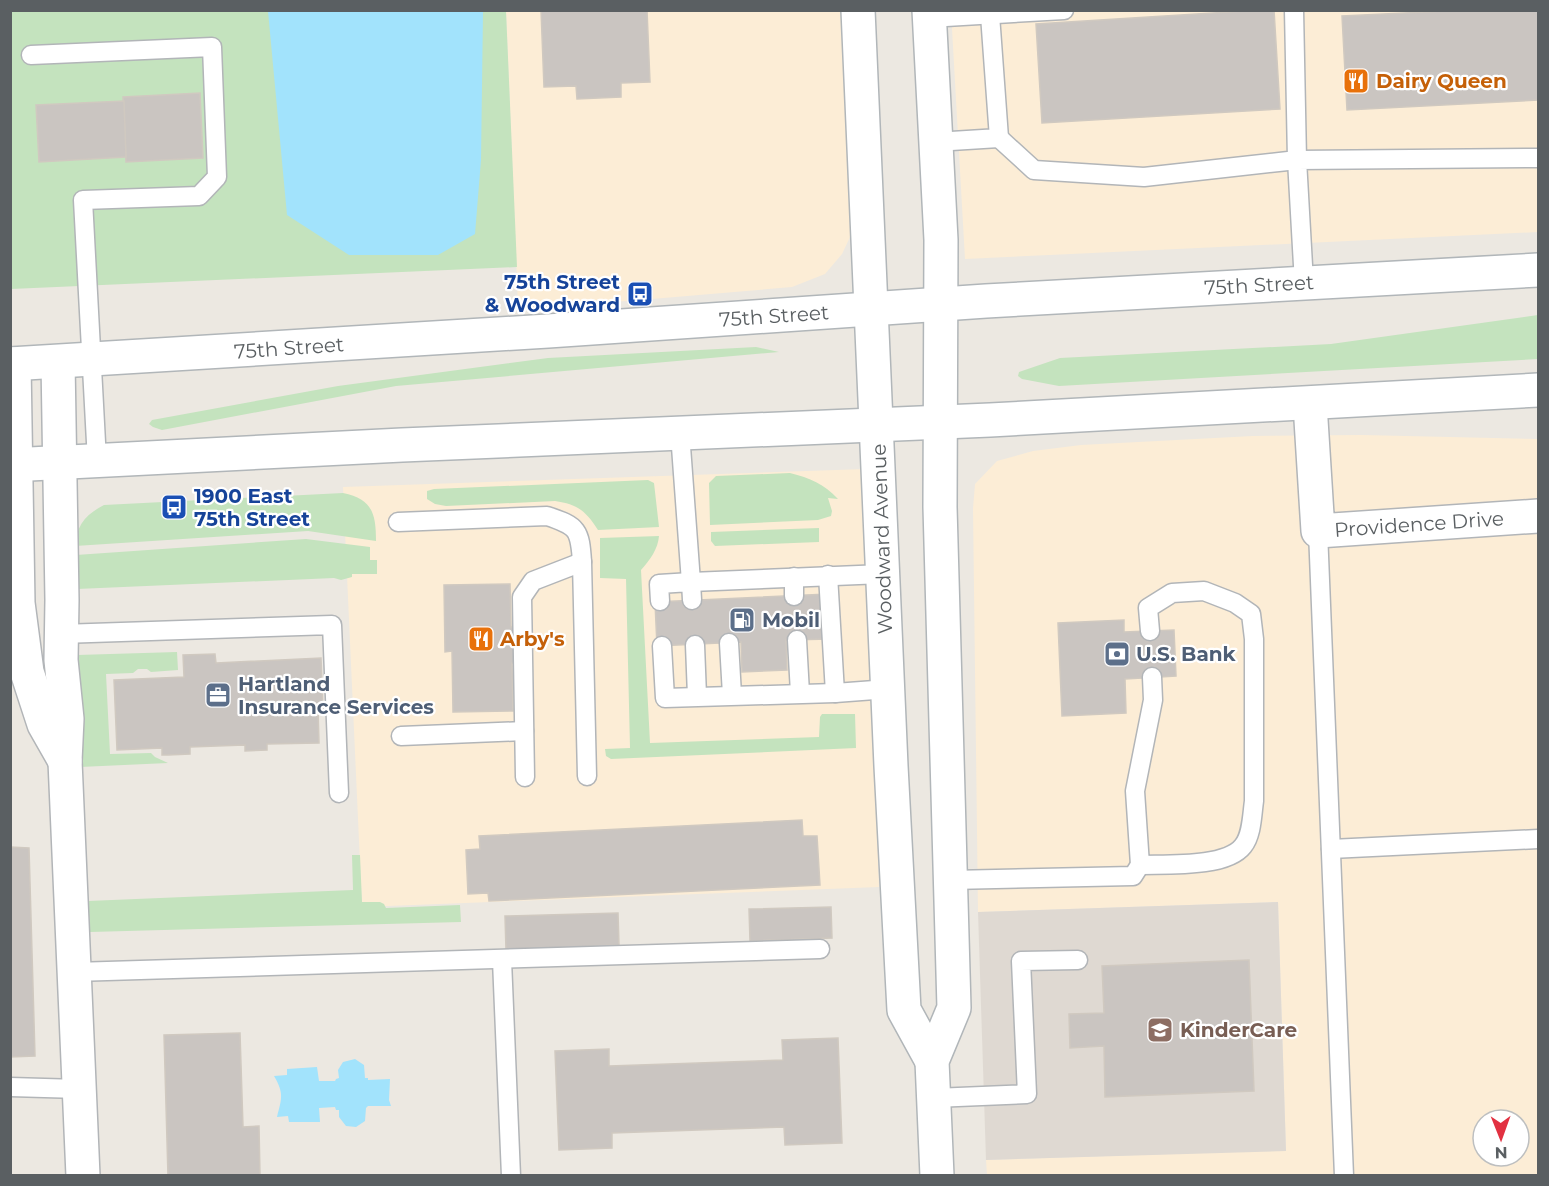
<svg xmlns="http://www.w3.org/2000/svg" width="1549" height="1186" font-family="Montserrat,sans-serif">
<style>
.commercial{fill:#fcedd6;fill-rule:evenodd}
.education{fill:#dfd9d2}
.green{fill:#c4e3be}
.water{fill:#a2e3fc}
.building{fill:#cac5c1;stroke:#d0c9c0;stroke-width:1.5}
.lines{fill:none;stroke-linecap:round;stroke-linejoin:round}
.service-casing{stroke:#b2b5b8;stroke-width:21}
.minor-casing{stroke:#b2b5b8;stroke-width:36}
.secondary-casing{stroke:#b1b6b9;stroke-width:36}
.service{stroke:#fff;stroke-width:18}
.minor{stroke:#fff;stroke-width:33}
.secondary{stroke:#fff;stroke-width:33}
.labels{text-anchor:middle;stroke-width:4.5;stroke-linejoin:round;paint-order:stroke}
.food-label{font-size:20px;font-weight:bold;fill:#c56008;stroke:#fff;text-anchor:start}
.transit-label{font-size:20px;font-weight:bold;fill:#164399;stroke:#fff;text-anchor:end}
.street-label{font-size:20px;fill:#5a5f62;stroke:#fff}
.service-label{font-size:20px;font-weight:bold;fill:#4e5e75;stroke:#fff;text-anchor:start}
.education-label{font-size:20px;font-weight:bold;fill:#785e54;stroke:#fff;text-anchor:start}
</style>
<rect width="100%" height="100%" fill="#ece8e1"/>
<g class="commercial">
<polygon points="506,11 841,11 851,235 842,254 825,274 792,287 628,301 518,306"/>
<polygon points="951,11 1538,11 1538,232 965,259"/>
<path d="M1362,435L1538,439V1175H987L986,1160L1286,1150L1278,902L978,912L973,508L975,484L997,461L1033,451L1081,445L1253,436ZM1483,1120H1519V1156H1483Z"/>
<polygon points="866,469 879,887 362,907 343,487"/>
</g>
<polygon class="education" points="1278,902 1286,1151 986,1160 978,912"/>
<g class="green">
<polygon points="10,11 506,11 517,267 11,289"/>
<polygon points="1538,315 1538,359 1059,386 1022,379 1018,376 1019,372 1060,358 1331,344"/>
<polygon points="756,347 779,352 396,386 162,430 153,427 149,424 152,420 338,386 548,358"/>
<path d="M790,473C810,478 824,484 838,499L828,498L832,511L831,516L818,520L710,525L709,483L716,476Z"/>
<path d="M648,480L654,483L659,527L598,530C586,511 577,504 555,501L446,506L435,504L427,499V491L434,489Z"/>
<path d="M343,493C372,499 376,513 376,541L308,531L75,546C76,526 86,514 104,505Z"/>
<polygon points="819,528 819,542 715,546 711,541 711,532"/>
<path d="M659,536C658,549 650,560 641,570L650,743L819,737L820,717L822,714H855L856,748L611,759L606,756L605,749L630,748L626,579L600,578V538Z"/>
<polygon points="306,539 370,547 370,560 377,560 377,574 352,574 352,577 341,580 334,578 77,589 76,555"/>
<polygon points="177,652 178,670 151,672 147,669 138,669 133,673 106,674 110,754 151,753 155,757 168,763 80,767 77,655"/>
<polygon points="352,855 360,855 362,902 380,902 384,904 386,908 460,905 461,922 90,932 88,901 353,890"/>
</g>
<g class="water">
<polygon points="268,11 483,11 481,160 475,234 438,255 349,255 287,215"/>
<path d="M355,1059L364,1065L365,1078H368V1080L390,1079L389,1100L391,1106H368L366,1108L365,1121L356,1127L346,1126L339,1117V1110H336L335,1107L319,1108L320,1122H289L288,1116L277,1117C282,1098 284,1093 274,1076L287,1075V1069L317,1067L319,1081H335L336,1079L339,1078L338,1070L343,1062Z"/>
</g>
<g class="building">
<polygon points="541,10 647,10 650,82 621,83 621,97 577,99 576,86 544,87"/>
<polygon points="1261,10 1274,10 1280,109 1042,123 1036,24"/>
<polygon points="1467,10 1538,10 1538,100 1347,110 1342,16"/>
<polygon points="200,93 203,158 126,162 123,97"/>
<polygon points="124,101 126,157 39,162 36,105"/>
<polygon points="510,584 511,627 517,627 518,663 512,663 513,711 453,712 452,651 445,652 444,585"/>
<polygon points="828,594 830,639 786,640 787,670 742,672 741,642 657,646 655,602"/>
<polygon points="1124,620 1124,632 1174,630 1176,676 1125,679 1126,713 1062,716 1058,623"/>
<polygon points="215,654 216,663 321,658 323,709 318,709 319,743 267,744 267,750 245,751 245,745 190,747 190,754 168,755 162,755 162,748 117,750 114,680 184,677 183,655"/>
<polygon points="802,820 803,836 817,836 820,885 489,901 488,893 468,894 466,850 480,849 479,836"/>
<polygon points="10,847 29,848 35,1056 10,1057"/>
<polygon points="831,907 832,938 750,941 749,909"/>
<polygon points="618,913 619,945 506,950 505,916"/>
<polygon points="1249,960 1254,1091 1105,1097 1104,1046 1070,1048 1069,1014 1104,1013 1102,966"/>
<polygon points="240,1033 243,1127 259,1126 260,1176 168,1176 164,1035"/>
<polygon points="838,1038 842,1143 785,1145 784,1127 612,1133 612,1148 559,1150 555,1051 609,1049 609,1066 783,1060 782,1040"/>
</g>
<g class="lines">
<g class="service-casing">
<g id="service">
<polyline points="929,18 1064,10"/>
<polyline points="31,55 212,47 217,177 199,196 83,200 97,461"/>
<polyline points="999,138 1034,170 1144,177 1297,160 1294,10"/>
<polyline points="935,142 999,138 990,15"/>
<polyline points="1304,283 1297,160 1538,158"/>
<polyline points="680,433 691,582 883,574"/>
<path d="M398,522L547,516C578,526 580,530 582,562"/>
<polyline points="1318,531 1344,1176"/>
<polyline points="828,575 835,693"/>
<polyline points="794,577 794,596"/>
<polyline points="660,601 659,584 691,582 692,600"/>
<path d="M1150,631L1148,608L1172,593L1204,591L1235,603L1251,614L1254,639V801C1252,815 1252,835 1243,846C1226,868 1166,864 1140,865L1135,791L1153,700L1152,677"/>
<polyline points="61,634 332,625 339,793"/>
<polyline points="797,640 800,693"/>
<polyline points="729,643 732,695"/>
<polyline points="695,645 697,696"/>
<polyline points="662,646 665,698 835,693 888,689"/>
<polyline points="401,736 524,731"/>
<polyline points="525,777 522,597 533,581 582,562 587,776"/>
<polyline points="1331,849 1538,839"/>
<polyline points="951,880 1133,876 1140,865"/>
<polyline points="502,960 511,1176"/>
<polyline points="74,972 820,949"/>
<polyline points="10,1087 79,1089"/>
<polyline points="934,1098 1027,1094 1021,961 1078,960"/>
</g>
</g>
<g class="minor-casing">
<g id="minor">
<polyline points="58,362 62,600 61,660 67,719 65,761 83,1176"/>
<polyline points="14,364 18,603 27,672 44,724 65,761"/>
<polyline points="1310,404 1318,531 1538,516"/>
</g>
</g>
<g class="secondary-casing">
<g id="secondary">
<polyline points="858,10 891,766 904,1010 932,1061"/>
<polyline points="929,10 941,240 940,507 954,1008 932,1061 937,1176"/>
<polyline points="10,364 548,331 986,301 1538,270"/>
<polyline points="10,465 402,445 990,420 1538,390"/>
</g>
</g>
<use href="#service" class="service"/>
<use href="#minor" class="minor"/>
<use href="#secondary" class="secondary"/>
</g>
<defs>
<g id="restaurant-square" transform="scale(1.35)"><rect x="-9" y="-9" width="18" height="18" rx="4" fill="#e8710a" stroke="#fff"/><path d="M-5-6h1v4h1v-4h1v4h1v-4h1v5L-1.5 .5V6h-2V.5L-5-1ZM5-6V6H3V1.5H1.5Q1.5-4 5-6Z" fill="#fff"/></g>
<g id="bus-square" transform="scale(1.35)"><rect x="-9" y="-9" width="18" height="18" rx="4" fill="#1a4fb4" stroke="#fff"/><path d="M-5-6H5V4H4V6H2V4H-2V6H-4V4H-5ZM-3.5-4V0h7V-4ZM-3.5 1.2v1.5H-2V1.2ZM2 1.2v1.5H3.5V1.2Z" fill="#fff"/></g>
<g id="fuel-square" transform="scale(1.35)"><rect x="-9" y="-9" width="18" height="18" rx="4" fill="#5c6f8a" stroke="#fff"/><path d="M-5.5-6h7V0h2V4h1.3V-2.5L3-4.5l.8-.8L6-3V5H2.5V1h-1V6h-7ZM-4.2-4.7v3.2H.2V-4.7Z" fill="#fff"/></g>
<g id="bank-square" transform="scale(1.35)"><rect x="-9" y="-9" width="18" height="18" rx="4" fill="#5c6f8a" stroke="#fff"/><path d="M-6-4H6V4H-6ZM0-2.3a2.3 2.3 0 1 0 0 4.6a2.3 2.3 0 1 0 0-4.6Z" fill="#fff"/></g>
<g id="office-square" transform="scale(1.35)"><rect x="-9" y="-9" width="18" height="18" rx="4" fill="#5c6f8a" stroke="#fff"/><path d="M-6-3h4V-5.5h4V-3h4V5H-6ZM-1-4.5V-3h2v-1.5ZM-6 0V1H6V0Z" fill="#fff"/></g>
<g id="school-square" transform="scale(1.35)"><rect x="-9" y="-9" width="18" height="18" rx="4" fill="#8d6e63" stroke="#fff"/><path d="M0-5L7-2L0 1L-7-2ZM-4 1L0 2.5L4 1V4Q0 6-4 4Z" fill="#fff"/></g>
</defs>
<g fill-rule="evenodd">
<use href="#restaurant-square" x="1356" y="81"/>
<use href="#bus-square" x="640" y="294"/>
<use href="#bus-square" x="174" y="507"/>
<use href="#fuel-square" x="742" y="620"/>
<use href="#restaurant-square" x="481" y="639"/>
<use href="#bank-square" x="1117" y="654"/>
<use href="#office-square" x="218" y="695"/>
<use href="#school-square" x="1160" y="1030"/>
</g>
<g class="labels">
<g class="food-label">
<text x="1376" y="88">Dairy Queen</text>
<text x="500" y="646">Arby's</text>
</g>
<g class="transit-label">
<text x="620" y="289">75th Street<tspan x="620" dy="23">&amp; Woodward</tspan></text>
<text x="194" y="503" text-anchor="start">1900 East<tspan x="194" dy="23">75th Street</tspan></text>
</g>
<g class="street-label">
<text transform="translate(1259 285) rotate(-3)" y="7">75th Street</text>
<text transform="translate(774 316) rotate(-4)" y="7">75th Street</text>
<text transform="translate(289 348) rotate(-4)" y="7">75th Street</text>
<text transform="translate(1419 524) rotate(-4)" y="7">Providence Drive</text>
<text transform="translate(882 539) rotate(-92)" y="7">Woodward Avenue</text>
</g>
<g class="service-label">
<text x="762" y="627">Mobil</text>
<text x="1136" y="661">U.S. Bank</text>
<text x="238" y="691">Hartland<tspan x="238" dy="23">Insurance Services</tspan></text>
</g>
<g class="education-label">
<text x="1180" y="1037">KinderCare</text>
</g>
</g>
<rect width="1549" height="1186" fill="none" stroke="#5a5f62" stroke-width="24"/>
<g transform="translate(1501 1138) rotate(179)"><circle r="28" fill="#ffffff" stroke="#bdbfc0" stroke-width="1.5"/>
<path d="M0-4.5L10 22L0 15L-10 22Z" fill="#e23141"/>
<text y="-9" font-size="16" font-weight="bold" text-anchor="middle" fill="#5a5f62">N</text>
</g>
</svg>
